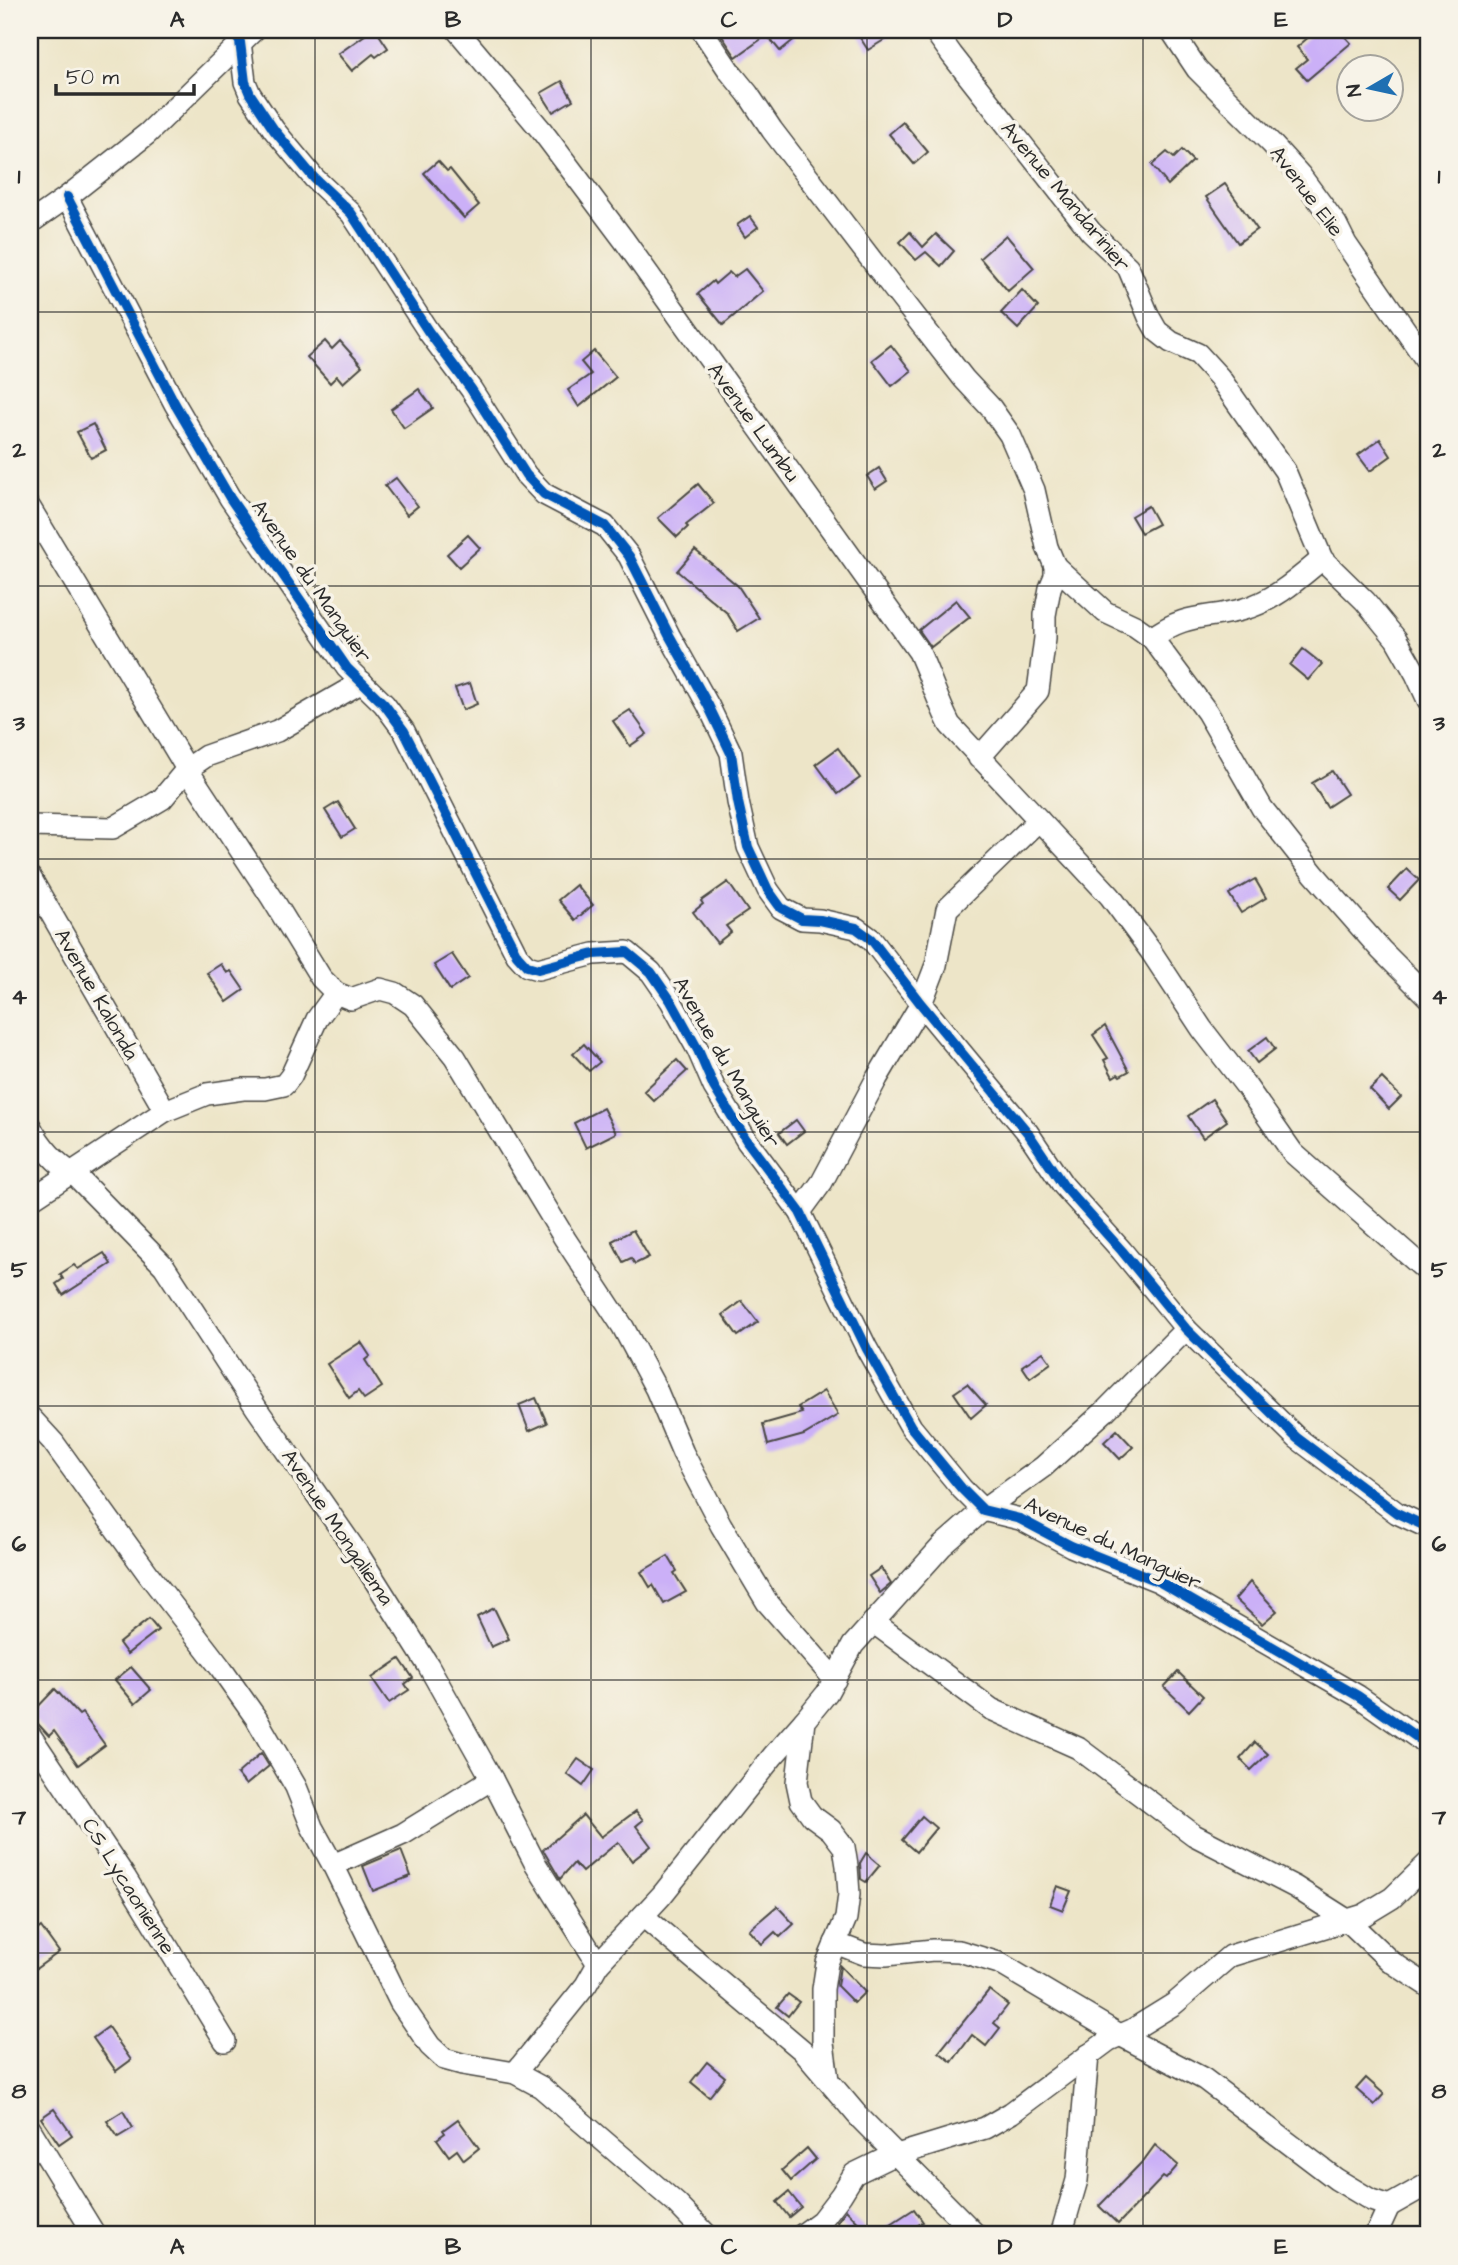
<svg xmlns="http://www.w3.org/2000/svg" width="1458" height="2265" font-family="'Architects Daughter',sans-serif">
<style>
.building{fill:#cbb0f7}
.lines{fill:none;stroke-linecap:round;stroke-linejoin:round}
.minor-casing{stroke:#484743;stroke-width:24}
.minor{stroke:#fff;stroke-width:21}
.cycleway-casing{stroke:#f7f3e8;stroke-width:15}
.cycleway{stroke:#0057b8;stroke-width:10}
.grid{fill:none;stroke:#2b2b2b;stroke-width:2;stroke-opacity:0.55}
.labels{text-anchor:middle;stroke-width:7;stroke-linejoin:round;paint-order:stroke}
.street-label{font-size:21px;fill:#2b2b2b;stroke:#f7f3e8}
.neatline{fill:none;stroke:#2b2b2b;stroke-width:2.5}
.grid-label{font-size:23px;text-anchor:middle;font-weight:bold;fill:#2b2b2b}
</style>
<rect width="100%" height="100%" fill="#f7f3e8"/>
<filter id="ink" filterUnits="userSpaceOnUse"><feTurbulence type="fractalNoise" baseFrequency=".0143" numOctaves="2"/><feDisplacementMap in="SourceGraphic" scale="14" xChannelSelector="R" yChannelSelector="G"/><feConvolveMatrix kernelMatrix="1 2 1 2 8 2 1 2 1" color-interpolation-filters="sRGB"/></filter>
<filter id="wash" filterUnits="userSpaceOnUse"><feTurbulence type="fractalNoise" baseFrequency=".00686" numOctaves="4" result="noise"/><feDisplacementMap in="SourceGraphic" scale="28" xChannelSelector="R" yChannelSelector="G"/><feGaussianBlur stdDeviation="1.57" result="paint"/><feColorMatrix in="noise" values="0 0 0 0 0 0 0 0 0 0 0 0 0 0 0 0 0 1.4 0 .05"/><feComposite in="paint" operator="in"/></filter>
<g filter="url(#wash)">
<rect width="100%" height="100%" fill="#ede5c8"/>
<g id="blocks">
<g class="building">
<polygon points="372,30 376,30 388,48 376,57 373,54 352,71 338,54"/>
<polygon points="718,30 789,30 796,38 780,51 767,35 736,57"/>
<polygon points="855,30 900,30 868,50"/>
<polygon points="1317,30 1339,30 1351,43 1307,80 1296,68 1307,59 1297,47"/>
<polygon points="562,81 573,100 553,112 541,93"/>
<polygon points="903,122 928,152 914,164 889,134"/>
<polygon points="1182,150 1193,161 1168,185 1152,165 1167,152 1174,158"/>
<polygon points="438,161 447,171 450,169 479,205 464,218 424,173"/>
<polygon points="1225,184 1257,229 1238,243 1206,197"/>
<polygon points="750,216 758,227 745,237 737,225"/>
<polygon points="910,232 923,247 936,234 954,251 941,266 926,252 916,260 900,242"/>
<polygon points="1006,235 1034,268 1008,291 980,258"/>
<polygon points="745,269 763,291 723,325 698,294 713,281 715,284 729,272 734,277"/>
<polygon points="1022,290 1038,307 1018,329 1001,313"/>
<polygon points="325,341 332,349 340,341 362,366 343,383 337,376 330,383 307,357"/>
<polygon points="891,345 911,371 892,386 872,360"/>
<polygon points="594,351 616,377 579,407 568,390 591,374 581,362"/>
<polygon points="419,389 433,408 404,428 391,409"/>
<polygon points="93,424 106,450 91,458 77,432"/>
<polygon points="1380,439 1391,456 1370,471 1358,455"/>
<polygon points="879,468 887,481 875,489 867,476"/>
<polygon points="396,478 418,506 407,515 385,486"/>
<polygon points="698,484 714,503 686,525 688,527 677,537 658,518"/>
<polygon points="1148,506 1158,524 1141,533 1131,516"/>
<polygon points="468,535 480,548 459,567 447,554"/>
<polygon points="695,550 738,586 759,618 738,631 727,613 677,571"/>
<polygon points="956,600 970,617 931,647 919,630"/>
<polygon points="1303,649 1322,664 1308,680 1290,665"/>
<polygon points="470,683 477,704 463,710 455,688"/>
<polygon points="630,710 647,734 630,746 613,721"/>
<polygon points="838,748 860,778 838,794 816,764"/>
<polygon points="1332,771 1347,794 1327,807 1312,783"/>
<polygon points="338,802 355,829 342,837 325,810"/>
<polygon points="1407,869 1419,880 1400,900 1388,889"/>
<polygon points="1255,879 1266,898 1241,913 1229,894"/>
<polygon points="728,882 748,911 726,926 731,932 717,943 693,912 703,904 701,901"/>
<polygon points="576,885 593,905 575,920 558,900"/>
<polygon points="452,954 468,978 450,990 434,965"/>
<polygon points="221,964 227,973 231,971 244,990 227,1002 207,973"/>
<polygon points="1105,1026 1129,1071 1120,1076 1118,1074 1113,1077 1104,1060 1108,1058 1093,1035"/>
<polygon points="1267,1037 1275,1049 1257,1063 1248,1051"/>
<polygon points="584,1044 600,1062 589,1071 573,1054"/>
<polygon points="677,1060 687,1071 654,1101 644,1091"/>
<polygon points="1382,1078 1401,1097 1389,1109 1370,1089"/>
<polygon points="1212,1099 1227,1121 1203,1138 1188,1116"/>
<polygon points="603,1108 616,1133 586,1148 574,1123"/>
<polygon points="796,1120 804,1131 787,1144 779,1133"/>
<polygon points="633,1230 649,1257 635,1264 631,1258 623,1262 612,1241"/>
<polygon points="104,1253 111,1264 63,1295 56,1284 63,1279 60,1274 74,1265 78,1269"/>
<polygon points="742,1301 758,1322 738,1336 723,1315"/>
<polygon points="361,1342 370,1356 365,1360 382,1387 364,1399 358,1391 349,1398 327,1364"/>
<polygon points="1043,1352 1051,1363 1030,1378 1022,1366"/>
<polygon points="967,1384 986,1405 971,1418 954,1393"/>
<polygon points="824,1391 838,1415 804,1435 768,1445 763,1424 802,1413 798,1407"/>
<polygon points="536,1398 547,1423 529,1431 519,1405"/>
<polygon points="1117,1430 1133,1447 1120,1459 1104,1442"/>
<polygon points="668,1556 677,1571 674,1573 686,1592 664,1604 653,1585 650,1587 641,1572"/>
<polygon points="881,1568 891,1584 880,1593 869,1576"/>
<polygon points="1250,1582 1277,1611 1262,1624 1235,1599"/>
<polygon points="494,1608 509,1639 491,1647 477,1617"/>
<polygon points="149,1619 158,1630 127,1654 119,1643"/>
<polygon points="400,1659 413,1678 405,1684 409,1690 389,1703 372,1678"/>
<polygon points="131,1667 151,1690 135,1704 115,1680"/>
<polygon points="1178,1672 1203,1696 1189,1711 1164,1687"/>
<polygon points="55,1689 79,1715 82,1713 105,1745 78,1765 54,1731 49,1736 30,1715"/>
<polygon points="1255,1742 1268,1754 1251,1770 1240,1759"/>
<polygon points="261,1753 269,1766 246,1785 237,1774"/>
<polygon points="578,1759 594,1770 583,1786 567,1774"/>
<polygon points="636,1811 643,1820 636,1826 651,1846 632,1861 618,1842 582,1872 574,1863 560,1879 543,1850 583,1815 601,1837"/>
<polygon points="922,1816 936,1828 916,1852 902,1840"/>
<polygon points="401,1850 411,1876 373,1891 363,1866"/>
<polygon points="866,1853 880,1865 866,1882 861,1879 860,1863"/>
<polygon points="1057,1886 1071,1891 1063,1910 1050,1905"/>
<polygon points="777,1906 794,1924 780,1937 775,1932 762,1944 749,1930"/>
<polygon points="41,1927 59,1952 30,1973 30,1936"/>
<polygon points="840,1966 865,1992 854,2003 837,1986"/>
<polygon points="989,1990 1008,2005 994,2023 1000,2028 986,2046 972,2035 952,2062 939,2052"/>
<polygon points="788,1994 799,2002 788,2016 777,2007"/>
<polygon points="108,2027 131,2060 116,2071 93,2038"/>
<polygon points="707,2062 725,2077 709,2097 691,2082"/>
<polygon points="1366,2078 1384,2094 1374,2105 1356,2089"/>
<polygon points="54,2109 72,2135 59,2144 41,2118"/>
<polygon points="123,2111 133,2128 118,2137 107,2121"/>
<polygon points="458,2119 479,2148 464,2160 457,2150 449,2156 437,2139 445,2133 443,2130"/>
<polygon points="1155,2145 1178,2165 1166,2179 1163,2177 1118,2224 1099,2206 1144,2160"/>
<polygon points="807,2148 816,2159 791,2181 782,2170"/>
<polygon points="789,2192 801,2207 789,2217 777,2202"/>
<polygon points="914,2209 923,2222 902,2235 874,2235"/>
<polygon points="846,2210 870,2235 850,2235 837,2222"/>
</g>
</g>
</g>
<g filter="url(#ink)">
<use href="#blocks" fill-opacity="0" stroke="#484743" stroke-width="2"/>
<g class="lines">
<g class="minor-casing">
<g id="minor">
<polyline points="232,30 240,42 245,82 250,94 274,130 314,178 351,213 428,331 471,389 526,475 544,494 605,526 629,556 669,635 708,705 731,753 738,802 748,847 768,890 781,908 802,919 820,920 856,928 871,939 921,1004 1028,1133 1063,1185 1122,1251 1186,1329 1297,1438 1397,1513 1423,1525 1428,1525"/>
<path d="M457,30L542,131L624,240L919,652C930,676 938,702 950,725L1110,896L1150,950L1202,1029L1246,1086L1293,1153L1428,1272"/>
<polyline points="702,30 730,72 748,94 772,130 893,288 964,379 991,408 1010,435 1034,490 1047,547 1055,566 1055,576 1050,588 1045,615 1045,638 1038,691 979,758"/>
<polyline points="934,30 952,55 1091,232 1128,267 1149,317 1157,331 1171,342 1198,354 1219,377 1285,471 1322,559 1365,601 1396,639 1416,674 1428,700"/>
<polyline points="1171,30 1197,69 1271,143 1300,175 1336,224 1346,244 1428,363"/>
<polyline points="67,197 175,404 230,498 347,668 384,704 404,731 517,955 527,966 538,969 594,954 627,952 651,972 671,1001 698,1050 714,1087 747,1141 800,1212 867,1349 911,1427 962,1489 983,1510 1020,1519 1071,1546 1158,1581 1358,1696 1428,1745"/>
<polyline points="30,223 67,197 147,134 254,30"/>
<polyline points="30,508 187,769 272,898 321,978 336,993 351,999 380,989 395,993 413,1005 455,1057 565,1239 623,1327 656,1389 683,1453 721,1525 767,1602 835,1680"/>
<polyline points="1055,566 1105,612 1135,626 1152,638 1207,712 1262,808 1314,874 1381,950 1428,997"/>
<path d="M1152,638C1186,612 1206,620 1244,609C1274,601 1298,579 1322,559"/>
<polyline points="30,826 113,828 162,799 187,769 206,756 277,731 362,682"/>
<polyline points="30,877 165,1111"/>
<path d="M30,1126C41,1147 55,1163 76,1176L164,1266L257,1409L360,1557L428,1665L492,1779L535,1863L598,1964"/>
<polyline points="30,1200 165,1111 207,1094 243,1089 265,1089 284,1085 291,1076 317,1019 336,993"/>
<polyline points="800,1212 822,1182 877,1078 921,1004 936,965 947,909 1039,820"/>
<polyline points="30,1417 53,1442 149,1575 220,1667 256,1718 296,1787 312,1827 333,1865 400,2002 430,2046 444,2059 462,2064 515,2073 541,2087 677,2204 707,2235"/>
<polyline points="873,1622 991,1709 1078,1748 1194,1835 1295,1887 1347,1920 1390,1961 1428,1986"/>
<polyline points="30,1735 125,1877 225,2041"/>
<polyline points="333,1865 403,1834 492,1779"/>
<polyline points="643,1916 802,2050 859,2117 976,2235"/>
<polyline points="835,1943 864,1954 886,1955 933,1950 959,1951 999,1963 1120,2035 1204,2079 1336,2179 1371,2200 1389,2206 1428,2184"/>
<polyline points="515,2073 586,1985 598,1964 662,1895 773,1756 804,1721"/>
<polyline points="828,2080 823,2043 823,1989 827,1963 846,1918 849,1894 847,1866 844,1847 831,1830 812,1816 801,1801 797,1782 804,1721 827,1693 853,1645 942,1546 983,1510 1043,1467 1104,1412 1186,1329"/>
<polyline points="30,2129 95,2235"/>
<polyline points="802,2235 821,2221 841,2195 854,2174 887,2158 985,2128 1011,2113 1109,2040 1132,2030 1174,2004 1230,1956 1364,1915 1392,1898 1428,1863"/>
<polyline points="1061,2235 1077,2180 1088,2055"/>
<polyline points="1374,2235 1378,2230 1389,2206"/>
</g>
</g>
<use href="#minor" class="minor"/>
<g class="cycleway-casing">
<g id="cycleway">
<polyline points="232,30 240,42 245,82 250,94 274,130 314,178 351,213 428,331 471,389 526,475 544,494 605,526 629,556 669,635 708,705 731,753 738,802 748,847 768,890 781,908 802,919 820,920 856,928 871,939 921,1004 1028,1133 1063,1185 1122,1251 1186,1329 1297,1438 1397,1513 1423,1525 1428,1525"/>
<polyline points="67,197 175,404 230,498 347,668 384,704 404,731 517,955 527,966 538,969 594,954 627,952 651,972 671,1001 698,1050 714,1087 747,1141 800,1212 867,1349 911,1427 962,1489 983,1510 1020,1519 1071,1546 1158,1581 1358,1696 1428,1745"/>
</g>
</g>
<use href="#cycleway" class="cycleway"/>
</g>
</g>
<path class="grid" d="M315,30V2235M591,30V2235M867,30V2235M1143,30V2235M30,312H1428M30,586H1428M30,859H1428M30,1132H1428M30,1406H1428M30,1680H1428M30,1953H1428"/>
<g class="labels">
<g class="street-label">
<text transform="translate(1307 191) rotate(53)" y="7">Avenue Elie</text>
<text transform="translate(1066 196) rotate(50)" y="7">Avenue Mandarinier</text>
<text transform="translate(754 422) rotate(54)" y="7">Avenue Lumbu</text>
<text transform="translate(312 581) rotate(55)" y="7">Avenue du Manguier</text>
<text transform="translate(97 994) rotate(60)" y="7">Avenue Kalonda</text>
<text transform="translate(727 1062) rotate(60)" y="7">Avenue du Manguier</text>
<text transform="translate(338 1527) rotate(56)" y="7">Avenue Mongaliema</text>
<text transform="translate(1113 1543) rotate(25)" y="7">Avenue du Manguier</text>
<text transform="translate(129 1886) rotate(58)" y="7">CS Lycaonienne</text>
</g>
</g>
<rect width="1458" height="2265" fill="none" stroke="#f7f3e8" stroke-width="77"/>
<g transform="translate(1370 88) rotate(261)"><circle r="33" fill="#f7f3e8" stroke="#a5a39c" stroke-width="2"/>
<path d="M0-5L12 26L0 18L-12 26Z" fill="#1f6fb2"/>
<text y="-10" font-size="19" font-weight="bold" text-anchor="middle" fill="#2b2b2b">N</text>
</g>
<path d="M56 84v10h138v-10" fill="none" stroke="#2b2b2b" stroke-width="3.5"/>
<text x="66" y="84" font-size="21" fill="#2b2b2b" stroke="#f7f3e8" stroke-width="5" paint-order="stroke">50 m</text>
<rect x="38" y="38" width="1382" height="2188" class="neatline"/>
<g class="grid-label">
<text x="177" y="27">A</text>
<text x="453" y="27">B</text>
<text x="729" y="27">C</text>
<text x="1005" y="27">D</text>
<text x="1281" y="27">E</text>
<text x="19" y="183">1</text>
<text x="1439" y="183">1</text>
<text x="19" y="457">2</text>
<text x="1439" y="457">2</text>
<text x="19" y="730">3</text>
<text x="1439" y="730">3</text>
<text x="19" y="1004">4</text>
<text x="1439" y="1004">4</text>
<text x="19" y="1277">5</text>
<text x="1439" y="1277">5</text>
<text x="19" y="1551">6</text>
<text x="1439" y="1551">6</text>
<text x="19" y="1824">7</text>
<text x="1439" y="1824">7</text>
<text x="19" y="2098">8</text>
<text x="1439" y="2098">8</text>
<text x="177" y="2254">A</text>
<text x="453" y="2254">B</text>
<text x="729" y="2254">C</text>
<text x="1005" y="2254">D</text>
<text x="1281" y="2254">E</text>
</g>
</svg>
